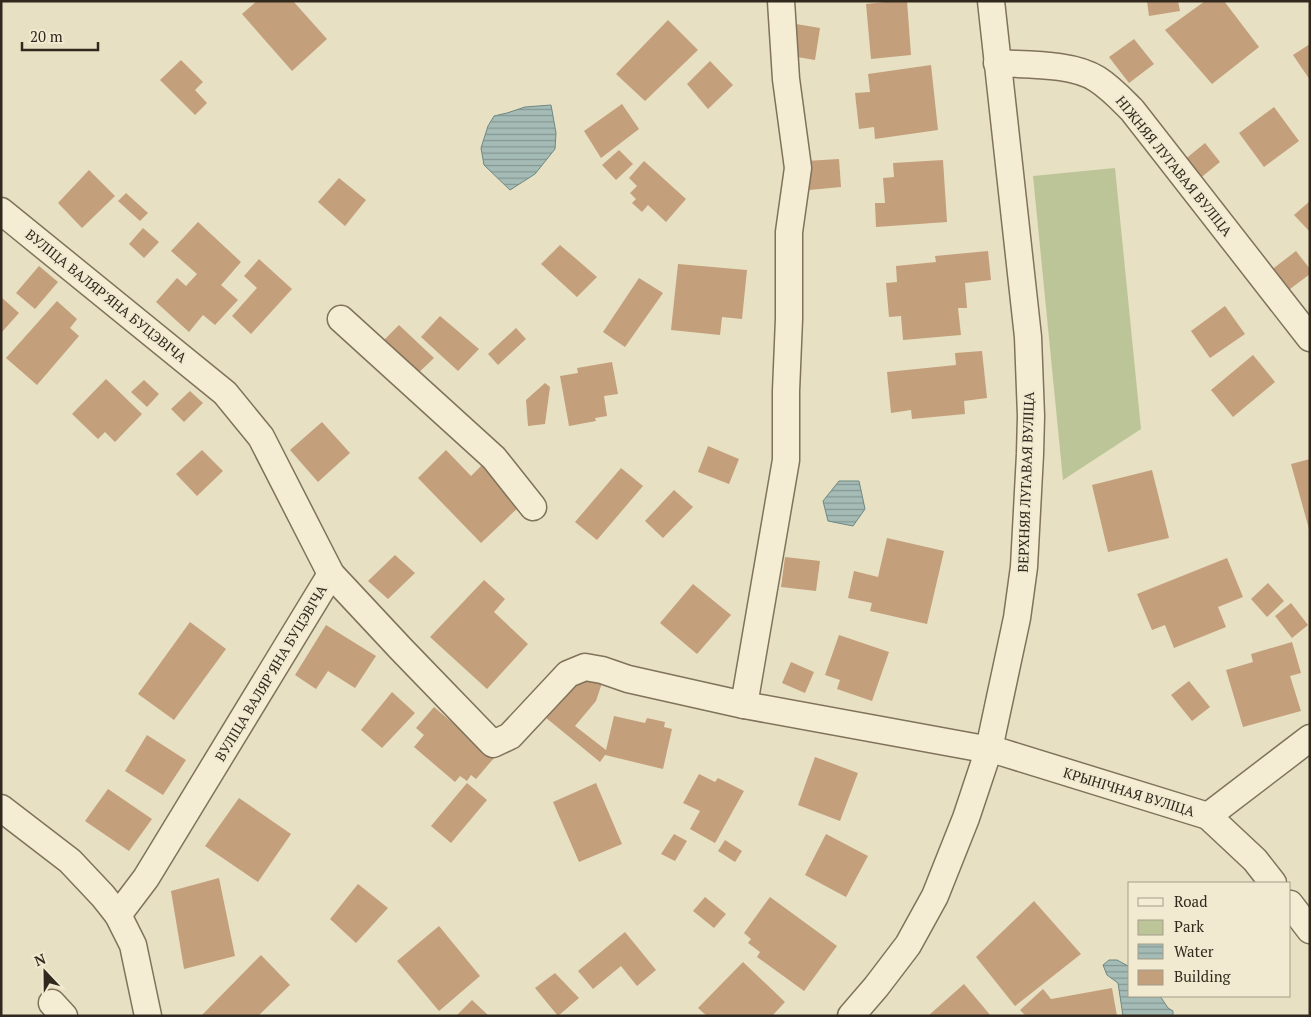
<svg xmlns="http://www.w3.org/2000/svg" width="1311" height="1017" font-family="'PT Serif',serif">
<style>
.park{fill:#bcc597}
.water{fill:url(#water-rules);stroke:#6c8883}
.building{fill:#c39f7c}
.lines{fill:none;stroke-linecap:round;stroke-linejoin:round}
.minor-casing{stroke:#80725b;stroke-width:29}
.minor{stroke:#f4edd4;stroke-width:26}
.labels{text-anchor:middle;stroke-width:4.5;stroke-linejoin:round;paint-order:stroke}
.street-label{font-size:14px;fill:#31291e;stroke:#f1ead0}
</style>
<defs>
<pattern id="water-rules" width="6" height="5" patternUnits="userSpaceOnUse" patternTransform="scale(1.25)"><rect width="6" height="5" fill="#a4bbb6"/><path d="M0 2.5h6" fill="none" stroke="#869893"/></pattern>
</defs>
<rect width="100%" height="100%" fill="#e8e0c2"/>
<polygon class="park" points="1115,168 1141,429 1063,480 1033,176"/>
<g class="water">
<polygon points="551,105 556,133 555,149 535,174 510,190 484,165 481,148 488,126 494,116 507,113 525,107"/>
<polygon points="839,481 859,481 865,509 853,526 828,521 823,501"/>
<polygon points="1109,960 1117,960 1130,967 1130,996 1160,996 1168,1008 1173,1011 1173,1016 1123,1016 1118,983 1107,975 1103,965"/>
</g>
<g class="building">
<polygon points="257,1 293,1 327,39 292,71 242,14"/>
<polygon points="895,1 907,1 911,55 871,59 866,4"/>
<polygon points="1147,1 1178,1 1180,11 1149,16"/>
<polygon points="1205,1 1224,1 1259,47 1212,84 1165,30"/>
<polygon points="668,20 698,50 645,101 616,74"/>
<polygon points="796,24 820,28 815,60 791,56"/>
<polygon points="1134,39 1154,64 1129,83 1109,57"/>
<polygon points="1310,44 1310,80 1293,55"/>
<polygon points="181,60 203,82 195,90 207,103 195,115 160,80"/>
<polygon points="710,61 733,85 708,109 687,84"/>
<polygon points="931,65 938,130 875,139 874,127 859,129 855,93 870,92 868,74"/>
<polygon points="622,104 639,129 601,158 584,131"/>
<polygon points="1274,107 1299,141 1264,167 1239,133"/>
<polygon points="1205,143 1220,162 1198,180 1183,161"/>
<polygon points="619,150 633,164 616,180 602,165"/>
<polygon points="839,159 841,187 809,190 806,161"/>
<polygon points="943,160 947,222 876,227 875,203 885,203 883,178 894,177 893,163"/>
<polygon points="644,161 686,199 666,222 648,205 642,212 632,203 636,199 630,193 637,186 629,178"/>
<polygon points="89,170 115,196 82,228 58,203"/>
<polygon points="339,178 366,200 345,226 318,202"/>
<polygon points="126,193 148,213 140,221 118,201"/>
<polygon points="1310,201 1310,232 1294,215"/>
<polygon points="198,222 241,262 221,285 238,300 215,325 203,315 189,332 156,302 177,278 186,286 197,274 171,251"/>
<polygon points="143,228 159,242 144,258 129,244"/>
<polygon points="560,245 597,277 577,297 541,264"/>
<polygon points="988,251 991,280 965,283 967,308 958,308 961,335 903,340 901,316 889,317 886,283 897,282 896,266 936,262 935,256"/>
<polygon points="1296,251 1310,269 1310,274 1286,292 1270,271"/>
<polygon points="259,259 292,289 251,334 232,316 257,288 244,276"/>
<polygon points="678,264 747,270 742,319 722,317 720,335 671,330"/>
<polygon points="39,266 58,282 35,309 16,293"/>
<polygon points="639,278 663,293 625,347 603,332"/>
<polygon points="1,297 19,313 1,333"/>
<polygon points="57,301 77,319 70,328 79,336 37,385 6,358"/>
<polygon points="1225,306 1245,334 1210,358 1191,331"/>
<polygon points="440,316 479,349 458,371 421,337"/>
<polygon points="399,325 434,358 413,378 378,346"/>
<polygon points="516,328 526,339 498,365 488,354"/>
<polygon points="982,351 987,398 964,401 965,414 912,419 911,410 891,413 887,372 956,365 955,353"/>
<polygon points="1253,355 1275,382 1233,417 1211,390"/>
<polygon points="612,362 618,394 604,396 607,416 595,418 596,421 569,426 560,376 578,373 577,368"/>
<polygon points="106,379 142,414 115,442 105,432 98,439 72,414"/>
<polygon points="144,380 159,394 147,407 131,392"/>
<polygon points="545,383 550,387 545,424 528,426 526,400"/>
<polygon points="190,391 203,403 184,422 171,409"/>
<polygon points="322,422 350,453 318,482 290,450"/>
<polygon points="708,446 739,459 729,484 698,472"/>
<polygon points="202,450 223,471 197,496 176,474"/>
<polygon points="446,450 471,476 483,464 522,504 481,543 418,478"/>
<polygon points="1310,459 1310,529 1309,529 1291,464"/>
<polygon points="621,468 643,486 597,540 575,522"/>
<polygon points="1152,470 1169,538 1108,552 1092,485"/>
<polygon points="674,490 693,507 663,538 645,521"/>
<polygon points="887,538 944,551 927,624 870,611 872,603 848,598 854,571 878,577"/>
<polygon points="395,555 415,573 388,599 368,581"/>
<polygon points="785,557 820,561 816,591 781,587"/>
<polygon points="1227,558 1243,597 1218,607 1226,627 1174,648 1165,625 1152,630 1137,594"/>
<polygon points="484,580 505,599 494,612 528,644 487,689 430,637"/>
<polygon points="1268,583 1284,601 1267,617 1251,599"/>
<polygon points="693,584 731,615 697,654 660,623"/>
<polygon points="1291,603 1308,625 1292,638 1275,616"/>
<polygon points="190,622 226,649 174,720 138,694"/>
<polygon points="326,625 376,656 355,688 328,671 316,689 295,675"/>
<polygon points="839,635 889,652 872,701 837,689 840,680 825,675"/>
<polygon points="1292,642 1301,673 1290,676 1301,711 1243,727 1226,670 1253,662 1251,654"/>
<polygon points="791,662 814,672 805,693 782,683"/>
<polygon points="585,679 602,683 596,701 575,726 606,750 614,716 645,723 647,718 665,722 664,727 672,729 663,769 605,755 600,762 545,717 574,682"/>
<polygon points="1189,681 1210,707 1192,721 1171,695"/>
<polygon points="392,692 415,713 382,748 361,730"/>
<polygon points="434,707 494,758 476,779 471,775 467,781 460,776 455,782 414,747 424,735 416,728"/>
<polygon points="147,735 186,760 163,795 125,771"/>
<polygon points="815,757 858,773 840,821 798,805"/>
<polygon points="699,774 715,782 718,778 744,791 715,843 690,829 700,811 683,803"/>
<polygon points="467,783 487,800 451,843 431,826"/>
<polygon points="596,783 622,844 579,862 553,802"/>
<polygon points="108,789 152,819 129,851 85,821"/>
<polygon points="239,798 291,834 258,882 205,846"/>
<polygon points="674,834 687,841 675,861 661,854"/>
<polygon points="826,834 868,856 846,897 805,875"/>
<polygon points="725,840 742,851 735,862 718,851"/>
<polygon points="219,878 235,956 184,969 171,891"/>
<polygon points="358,884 388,908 356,943 330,919"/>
<polygon points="705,897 726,914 714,928 693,911"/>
<polygon points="770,897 837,946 804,991 757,957 760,952 748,943 751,939 744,933"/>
<polygon points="1034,901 1081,954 1015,1006 976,957"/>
<polygon points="439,926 480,976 439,1011 397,961"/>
<polygon points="625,932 656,970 637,986 621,966 593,989 578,971"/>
<polygon points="261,955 290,985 258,1016 201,1016"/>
<polygon points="743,962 785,1002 772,1016 707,1016 698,1008"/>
<polygon points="555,973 579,998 558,1016 535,988"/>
<polygon points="964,984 991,1016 928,1016"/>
<polygon points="1112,988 1117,1016 1026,1016 1020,1010 1043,989 1051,999"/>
<polygon points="472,1000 489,1016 456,1016"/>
</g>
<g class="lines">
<g class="minor-casing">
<g id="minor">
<path d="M997,63C1027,65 1072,63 1097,79C1111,88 1121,99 1132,110L1310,338"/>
<polyline points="1,211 225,393 261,437 331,574 402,650 493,744 510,736 568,674 585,667 602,670 628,679 744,705 1001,752 1208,816 1255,860 1273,883"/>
<polyline points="341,319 494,458 533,507"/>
<polyline points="744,705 786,460 786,391 789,319 789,232 798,168 786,79 781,1"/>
<polyline points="1,808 70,861 103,896 118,915 133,945 148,1016"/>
<polyline points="1208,816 1310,738"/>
<polyline points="1290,904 1310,930"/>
<polyline points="118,915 146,878 331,574"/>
<polyline points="52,1003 64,1016"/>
<polyline points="851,1016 876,987 908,945 935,896 966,818 989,749 1017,618 1024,567 1030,454 1031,416 1028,337 991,1"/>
</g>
</g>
<use href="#minor" class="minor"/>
</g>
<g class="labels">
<g class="street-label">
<text transform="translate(1174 166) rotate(51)" y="5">НІЖНЯЯ ЛУГАВАЯ ВУЛІЦА</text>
<text transform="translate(106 296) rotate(39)" y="5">ВУЛІЦА ВАЛЯР'ЯНА БУЦЭВІЧА</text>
<text transform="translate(1026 482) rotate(-88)" y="5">ВЕРХНЯЯ ЛУГАВАЯ ВУЛІЦА</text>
<text transform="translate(271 673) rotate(-59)" y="5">ВУЛІЦА ВАЛЯР'ЯНА БУЦЭВІЧА</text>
<text transform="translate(1129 792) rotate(17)" y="5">КРЫНІЧНАЯ ВУЛІЦА</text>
</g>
</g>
<rect width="1311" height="1017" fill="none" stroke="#31291e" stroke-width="5"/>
<rect x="1128" y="882" width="162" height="115" fill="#f1ead0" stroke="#a49d89"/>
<rect x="1138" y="898" width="25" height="8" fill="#f4edd4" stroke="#a49d89"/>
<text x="1174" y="907" font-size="15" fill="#31291e">Road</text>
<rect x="1138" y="920" width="25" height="15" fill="#bcc597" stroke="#a49d89"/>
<text x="1174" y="932" font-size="15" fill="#31291e">Park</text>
<rect x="1138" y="944" width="25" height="15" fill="url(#water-rules)" stroke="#a49d89"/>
<text x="1174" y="957" font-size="15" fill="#31291e">Water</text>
<rect x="1138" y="970" width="25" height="15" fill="#c39f7c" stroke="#a49d89"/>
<text x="1174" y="982" font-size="15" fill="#31291e">Building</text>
<g transform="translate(45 972) rotate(338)" stroke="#f1ead0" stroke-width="4" paint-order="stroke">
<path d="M0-4L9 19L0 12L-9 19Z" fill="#31291e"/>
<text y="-8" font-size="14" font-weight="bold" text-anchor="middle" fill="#31291e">N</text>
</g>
<path d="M22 42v8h76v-8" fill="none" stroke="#31291e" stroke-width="2.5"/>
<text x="30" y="42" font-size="15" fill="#31291e" stroke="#f1ead0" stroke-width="4" paint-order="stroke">20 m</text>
</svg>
